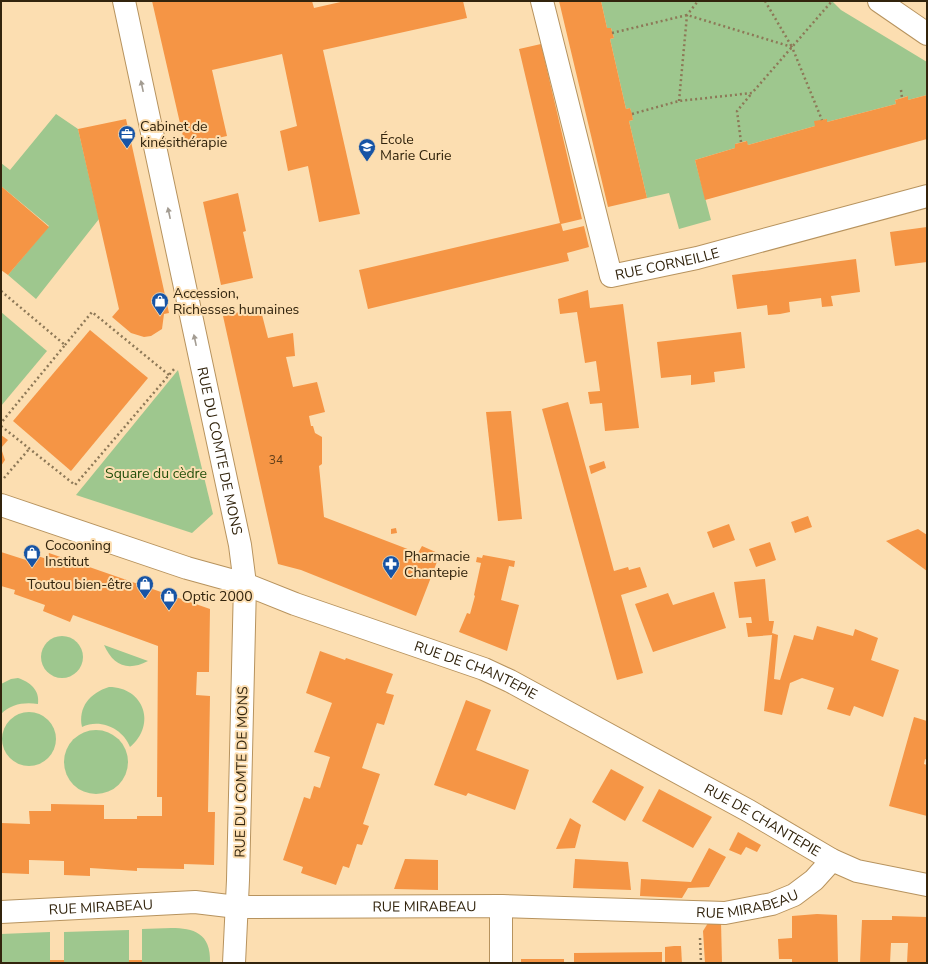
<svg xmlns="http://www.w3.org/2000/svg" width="928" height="964" font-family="'Nunito Sans',sans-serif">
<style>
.green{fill:#9ec78e}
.building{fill:#f59545}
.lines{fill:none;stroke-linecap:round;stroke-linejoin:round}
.minor-casing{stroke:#b7935e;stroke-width:24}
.tertiary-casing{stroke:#b7935e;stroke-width:24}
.path{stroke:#8d7857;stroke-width:2.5;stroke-dasharray:2 3;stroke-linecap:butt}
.minor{stroke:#fff;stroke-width:22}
.tertiary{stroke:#fff;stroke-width:22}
.oneway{fill:#a39c92}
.labels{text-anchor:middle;stroke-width:4;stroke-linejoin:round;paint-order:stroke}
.number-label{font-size:12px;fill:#63401b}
.poi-label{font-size:14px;fill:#32240d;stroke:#fcdeb1;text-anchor:start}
.street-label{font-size:14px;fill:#32240d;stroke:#fcdeb1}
.park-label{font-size:14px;fill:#234f0b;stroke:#fcdeb1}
</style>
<rect width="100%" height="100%" fill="#fcdeb1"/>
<g class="green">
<polygon points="601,1 832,1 841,10 927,62 927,95 908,100 908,96 895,100 896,104 827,122 826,119 815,126 748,145 746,141 735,144 735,148 695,160 711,220 679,229 669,193 647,198 629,121 633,120 630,108 626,109 610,39 614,38 611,28 607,28"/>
<polygon points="56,114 78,129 99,219 36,299 8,275 49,226 1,186 1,163 10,170"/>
<polygon points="1,312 47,351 1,406"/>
<polygon points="178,370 213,514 192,533 76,495"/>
<circle cx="62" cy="657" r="21"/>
<path d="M104,645L148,661C127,672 113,665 104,645Z"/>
<path d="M18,678C30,682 40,690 38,704C24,702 11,704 1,714V684L11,679Z"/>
<path d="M109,687C144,687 157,725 130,747C123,729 101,718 82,727C78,707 90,693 109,687Z"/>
<circle cx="29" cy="739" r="27"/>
<circle cx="96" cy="762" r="32"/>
<path d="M142,929C172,929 212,919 210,963H142Z"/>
<polygon points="129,930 129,963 64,963 64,932"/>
<polygon points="50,932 50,963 1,963 1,934"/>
</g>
<g class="building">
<polygon points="152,1 312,1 314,8 345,1 463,1 467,18 323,50 360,214 319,222 308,166 288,171 280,131 297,126 282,54 212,70 227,136 185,145"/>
<polygon points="559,1 601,1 607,28 611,28 614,38 610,39 626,109 630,108 632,114 633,120 629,121 647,198 608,207"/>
<polygon points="541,44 582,219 561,224 563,231 584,226 589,247 567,253 569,261 368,309 359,270 560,223 519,49"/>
<polygon points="927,95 927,139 705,200 695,160 735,148 735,144 747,141 748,145 815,126 814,121 827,119 827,122 896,104 895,100 902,98 908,96 908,100"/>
<polygon points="126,119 169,313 164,314 162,329 151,336 144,337 131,333 112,317 119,309 78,129"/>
<polygon points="1,186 49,227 8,275 1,270"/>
<polygon points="238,193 246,231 243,232 253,278 221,285 203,202"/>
<polygon points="927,227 927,262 895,266 890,232"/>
<polygon points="856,259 860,292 831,296 833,306 822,307 821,298 789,302 790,312 780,314 768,315 767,305 737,309 732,275"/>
<polygon points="588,290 590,308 623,304 639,428 605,431 602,403 590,404 588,392 600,391 596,361 585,363 577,312 560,314 558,299"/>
<polygon points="260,307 268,338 293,333 295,356 286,357 293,387 317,382 325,412 309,416 311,426 313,426 315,433 322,437 322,464 319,466 324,517 418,553 422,546 440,554 416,616 301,570 278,564 223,316"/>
<polygon points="90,330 148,378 71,471 13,421"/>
<polygon points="741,332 745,368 714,372 715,382 691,385 691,375 661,378 657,342"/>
<polygon points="568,402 614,571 628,567 629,570 640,567 647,587 621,595 643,673 617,680 542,409"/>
<polygon points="511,411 522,519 498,521 486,412"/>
<polygon points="1,435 8,440 1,448"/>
<polygon points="1,448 5,460 1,466"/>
<polygon points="604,461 606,468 591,474 589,466"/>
<polygon points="808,516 812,527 795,533 791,522"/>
<polygon points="729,524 735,540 713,548 707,532"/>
<polygon points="396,528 397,533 391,534 391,529"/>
<polygon points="918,529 927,535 927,571 886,541"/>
<polygon points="770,542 776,560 756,567 749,549"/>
<polygon points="1,552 26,560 28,553 47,559 49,553 210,609 209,672 197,672 196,695 210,696 208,812 215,812 214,865 184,864 184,869 137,868 137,871 90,868 90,876 64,875 64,861 29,860 29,874 1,873 1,823 30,824 29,811 51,811 51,804 104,805 104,819 137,819 137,816 162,816 162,797 157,797 158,646 73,615 70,622 43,611 45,605 14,594 15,590 1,586"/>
<polygon points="483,555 515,561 514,567 509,566 501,600 519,605 507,651 459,632 467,613 470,614 475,596 474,595 481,563 476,562 477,557 482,558"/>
<polygon points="765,579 769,621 774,621 772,633 778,635 774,679 780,680 794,635 813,640 817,626 853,636 855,629 878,638 871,660 899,670 883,717 854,706 850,716 827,709 834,688 802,678 790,683 782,715 764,711 772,635 748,637 746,623 752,623 751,617 739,618 734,582"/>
<polygon points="714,592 726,628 653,652 635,604 668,593 673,605"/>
<polygon points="320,651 345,660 346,658 393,674 386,693 394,695 384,725 377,723 362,768 380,774 363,824 369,826 362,845 357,844 349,868 343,866 336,885 301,873 303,867 283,860 304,797 310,799 314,786 320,788 330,757 314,752 332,703 306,693"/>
<polygon points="466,700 491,710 476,750 529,770 515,810 468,793 466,796 434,785"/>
<polygon points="914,717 927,721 927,760 925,759 924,764 927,765 927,816 889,806"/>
<polygon points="611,769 644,787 625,821 592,802"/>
<polygon points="659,789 712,817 693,848 642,821"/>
<polygon points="570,818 581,825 575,848 556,849"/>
<polygon points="738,832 761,845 757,852 746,847 741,855 729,850"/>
<polygon points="709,848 726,857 709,887 688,888 682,898 640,896 641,879 691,882"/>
<polygon points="405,859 438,860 438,890 394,889"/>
<polygon points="575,859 628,862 631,890 573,888"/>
<polygon points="817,914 837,915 838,963 792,963 792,959 779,959 778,939 792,938 792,916"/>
<polygon points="892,916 927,917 927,963 907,963 908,943 891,943 890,963 860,963 862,920 892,920"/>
<polygon points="721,922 722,963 705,963 703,931 708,923"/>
<polygon points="674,946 681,946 682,963 665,963 665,947"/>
<polygon points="662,952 662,963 574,963 574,953"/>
<rect x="521" y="959" width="43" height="4"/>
<rect x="50" y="960" width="14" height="3"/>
<rect x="129" y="960" width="13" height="3"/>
</g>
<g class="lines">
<g class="minor-casing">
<g id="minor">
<path id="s1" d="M124,1L240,545L245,584L238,880L234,963"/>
<path id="s2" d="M542,1L611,276L697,258L927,196"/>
<polyline points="879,1 927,34"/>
<path id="s3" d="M1,912L195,902L237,907L501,906L725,913L772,904L794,895L814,880L832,860"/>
<polyline points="501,963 501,906"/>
</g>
</g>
<g class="tertiary-casing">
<g id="tertiary">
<path id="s4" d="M1,505L187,568L245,584L295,604L484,669L510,681L749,811L832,860L857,871L927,885"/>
</g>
</g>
<g class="path">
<polyline points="765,1 792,47"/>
<polyline points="612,33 687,15 792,47 822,120"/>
<polyline points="901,90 902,98"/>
<polyline points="679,101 687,15 698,1"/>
<polyline points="632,114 679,101 752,93 832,1"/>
<polyline points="741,142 737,111 752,93"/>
<polyline points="1,291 65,345 1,423"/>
<polyline points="65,345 92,312 169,375"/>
<polyline points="1,426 75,485 175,368"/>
<polyline points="4,478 30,448"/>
<polyline points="700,938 701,963"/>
</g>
<use href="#minor" class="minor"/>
<use href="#tertiary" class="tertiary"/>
</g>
<defs><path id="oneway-solid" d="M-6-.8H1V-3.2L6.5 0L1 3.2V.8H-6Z"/></defs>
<g class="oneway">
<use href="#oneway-solid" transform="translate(142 86) rotate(-102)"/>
<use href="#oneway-solid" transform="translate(169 213) rotate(-102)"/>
<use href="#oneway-solid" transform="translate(195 340) rotate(-102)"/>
</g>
<defs>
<g id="office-pin" transform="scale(0.9)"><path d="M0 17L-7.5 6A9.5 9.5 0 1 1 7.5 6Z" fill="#1754a5" stroke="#fcdeb1"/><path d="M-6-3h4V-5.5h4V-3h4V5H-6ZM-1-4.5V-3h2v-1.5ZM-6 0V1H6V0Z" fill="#fff"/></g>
<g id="school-pin" transform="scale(0.9)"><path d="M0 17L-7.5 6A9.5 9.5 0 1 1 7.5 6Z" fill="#1754a5" stroke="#fcdeb1"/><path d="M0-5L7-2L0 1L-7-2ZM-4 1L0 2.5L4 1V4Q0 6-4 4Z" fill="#fff"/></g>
<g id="shop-pin" transform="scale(0.9)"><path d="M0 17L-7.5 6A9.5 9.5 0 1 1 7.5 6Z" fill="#1754a5" stroke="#fcdeb1"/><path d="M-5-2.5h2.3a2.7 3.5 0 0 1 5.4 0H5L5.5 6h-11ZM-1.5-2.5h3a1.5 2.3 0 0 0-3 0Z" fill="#fff"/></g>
<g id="pharmacy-pin" transform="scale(0.9)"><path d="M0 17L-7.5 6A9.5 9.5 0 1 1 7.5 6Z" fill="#1754a5" stroke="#fcdeb1"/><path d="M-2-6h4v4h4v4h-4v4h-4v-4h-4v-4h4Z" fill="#fff"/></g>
</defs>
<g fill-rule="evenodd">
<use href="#office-pin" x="127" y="134"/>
<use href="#school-pin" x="367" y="147"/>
<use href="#shop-pin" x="160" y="301"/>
<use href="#shop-pin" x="32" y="553"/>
<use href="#pharmacy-pin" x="391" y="564"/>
<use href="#shop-pin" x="145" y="584"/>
<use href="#shop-pin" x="169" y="596"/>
</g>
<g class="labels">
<g class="number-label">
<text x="276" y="464">34</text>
</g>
<g class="poi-label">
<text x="140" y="131">Cabinet de<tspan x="140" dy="16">kinésithérapie</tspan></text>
<text x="380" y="144">École<tspan x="380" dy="16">Marie Curie</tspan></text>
<text x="173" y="298">Accession,<tspan x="173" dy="16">Richesses humaines</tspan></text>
<text x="45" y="550">Cocooning<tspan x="45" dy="16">Institut</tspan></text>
<text x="404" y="561">Pharmacie<tspan x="404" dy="16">Chantepie</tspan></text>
<text x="132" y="589" text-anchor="end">Toutou bien-être</text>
<text x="182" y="601">Optic 2000</text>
</g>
<g class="street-label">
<text dy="5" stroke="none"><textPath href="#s2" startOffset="341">RUE CORNEILLE</textPath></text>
<text dy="5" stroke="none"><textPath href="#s1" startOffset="460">RUE DU COMTE DE MONS</textPath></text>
<text dy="5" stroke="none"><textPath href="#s4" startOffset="503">RUE DE CHANTEPIE</textPath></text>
<text transform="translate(241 772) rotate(-89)" y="5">RUE DU COMTE DE MONS</text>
<text dy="5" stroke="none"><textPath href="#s4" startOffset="827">RUE DE CHANTEPIE</textPath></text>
<text dy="5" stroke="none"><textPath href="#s3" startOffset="748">RUE MIRABEAU</textPath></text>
<text dy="5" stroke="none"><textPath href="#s3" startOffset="100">RUE MIRABEAU</textPath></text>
<text dy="5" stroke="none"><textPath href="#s3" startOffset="424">RUE MIRABEAU</textPath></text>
</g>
<g class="park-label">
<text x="156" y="478">Square du cèdre</text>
</g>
</g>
<rect width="928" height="964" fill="none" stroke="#32240d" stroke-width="4"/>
</svg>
